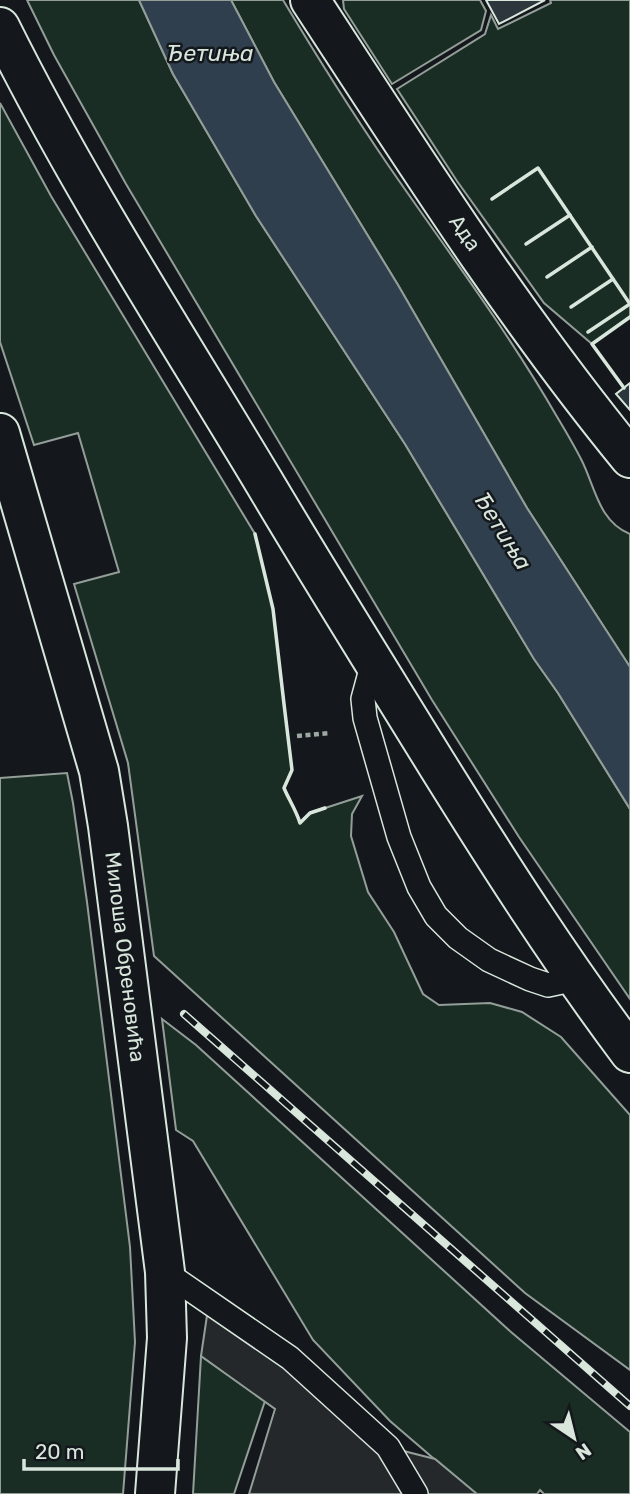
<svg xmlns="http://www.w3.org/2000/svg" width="630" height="1494" font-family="Rubik,sans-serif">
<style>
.green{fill:#1a2d24;stroke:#939e99;stroke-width:2}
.parking{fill:#24282b;stroke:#939e99;stroke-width:2}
.water{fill:#2f3f4d;stroke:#939e99;stroke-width:2}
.building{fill:#2c363c;stroke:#d8e6dc;stroke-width:2}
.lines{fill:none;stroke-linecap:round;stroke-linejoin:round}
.service-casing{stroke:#d8e6dc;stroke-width:26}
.tertiary-casing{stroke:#d8e6dc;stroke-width:42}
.primary-casing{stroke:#d8e6dc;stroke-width:42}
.path{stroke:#9da8a2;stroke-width:4.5;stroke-dasharray:5 3.5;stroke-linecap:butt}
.service{stroke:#14181c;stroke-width:23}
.tertiary{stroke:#14181c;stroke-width:38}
.primary{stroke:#14181c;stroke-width:38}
.rail-casing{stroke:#d8e6dc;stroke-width:8}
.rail{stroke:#14181c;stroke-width:5;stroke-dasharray:16;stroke-linecap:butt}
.wall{stroke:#d8e6dc;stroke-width:3.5}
.labels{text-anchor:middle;stroke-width:5;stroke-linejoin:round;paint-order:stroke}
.street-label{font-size:21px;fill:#d8e6dc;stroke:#14181c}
.water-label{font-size:23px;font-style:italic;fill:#d8e6dc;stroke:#14181c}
</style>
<rect width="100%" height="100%" fill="#14181c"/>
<g class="green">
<polygon points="27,0 139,0 173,74 256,216 405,444 534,659 558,693 630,809 630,999 519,837 432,700 126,184 54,55"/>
<path d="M231,0H283C316,55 350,109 386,162C443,245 505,327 556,415C565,430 574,445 582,461C595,487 599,522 630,534V667L527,508L398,285L274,82Z"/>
<polygon points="343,0 480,0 486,11 481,30 392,84 344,9"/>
<polygon points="550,0 630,0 630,317 592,344 544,303 457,181 397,89 485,34 491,15 498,29 551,3"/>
<path d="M0,103L51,196L255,534L273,609L284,704L292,770L284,788C289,800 296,809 300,822L310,813L362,796L352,814L351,836L368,892L394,932L423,994L439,1005L490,1003L522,1012L561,1037L630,1115V1370L525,1293L154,956L128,763L74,584L119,572L78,433L34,445L0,342Z"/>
<polygon points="67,773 73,803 87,902 130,1247 135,1342 123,1494 0,1494 0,778"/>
<polygon points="162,1019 196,1045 511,1332 630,1432 630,1494 544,1494 540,1490 537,1494 475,1494 390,1421 313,1340 193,1141 176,1130"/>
<polygon points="201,1356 265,1401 234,1494 193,1494"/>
</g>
<polygon class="parking" points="209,1302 388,1447 435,1459 477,1494 249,1494 275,1409 201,1356"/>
<polygon class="water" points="139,0 231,0 274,82 398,285 527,508 630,667 630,809 558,693 534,659 405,444 256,216 173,74"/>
<g class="building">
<polygon points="486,0 545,0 499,24"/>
<polygon points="630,383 630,410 616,394"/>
</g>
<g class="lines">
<g class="service-casing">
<g id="service">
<polyline points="373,662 363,699 365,718 399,837 419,887 436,916 458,938 489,960 530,979 548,985 576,979"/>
<polyline points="165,1272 290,1358 388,1447 416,1494"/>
</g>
</g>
<g class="tertiary-casing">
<g id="tertiary">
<path d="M310,0C412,156 512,314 630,458"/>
<polyline points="0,433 99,771 108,826 165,1272 167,1338 155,1494"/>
</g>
</g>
<g class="primary-casing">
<path id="primary" d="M0,27C78,184 174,332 264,482C321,578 380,672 438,766C499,864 561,961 630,1053"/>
</g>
<polyline class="path" points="297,736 330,733"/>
<use href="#service" class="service"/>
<use href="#tertiary" class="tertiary"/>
<use href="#primary" class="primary"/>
<g class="rail-casing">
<polyline id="rail" points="184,1014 630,1406"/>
</g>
<use href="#rail" class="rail"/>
<g class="wall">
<polyline points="492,199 538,168 630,304 588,332"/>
<polyline points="526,244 570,215"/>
<polyline points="547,277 592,247"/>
<polyline points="571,307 613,279"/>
<polyline points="624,388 592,344 630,317"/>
<path d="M255,534L273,609L284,704L292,770L284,788C289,800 296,810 300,823L310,813L325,808"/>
</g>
</g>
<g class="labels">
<g class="street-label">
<text transform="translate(465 233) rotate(55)" y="7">Ада</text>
<text transform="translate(125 957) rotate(83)" y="7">Милоша Обреновића</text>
</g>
<g class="water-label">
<text x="210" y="61">Ђетиња</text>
<text transform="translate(503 531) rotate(58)" y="8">Ђетиња</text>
</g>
</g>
<g transform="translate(574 1438) rotate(145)" stroke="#14181c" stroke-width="5" paint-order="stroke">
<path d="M0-5L12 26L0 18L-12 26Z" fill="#d8e6dc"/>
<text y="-10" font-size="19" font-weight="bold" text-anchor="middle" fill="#d8e6dc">N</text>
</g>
<path d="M24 1459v10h154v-10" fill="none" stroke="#d8e6dc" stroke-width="3.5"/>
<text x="35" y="1459" font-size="21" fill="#d8e6dc" stroke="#14181c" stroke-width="5" paint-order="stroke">20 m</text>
</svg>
